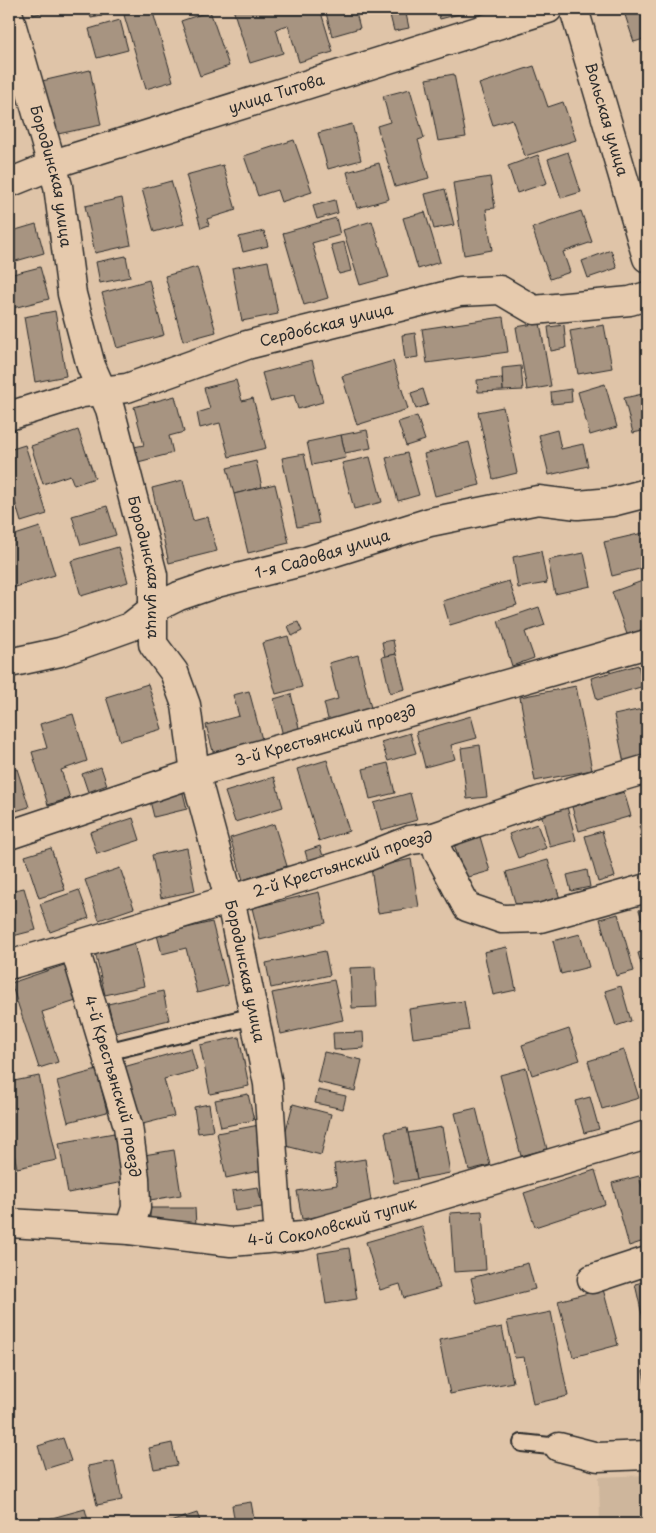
<svg xmlns="http://www.w3.org/2000/svg" width="656" height="1533" font-family="'Playpen Sans',sans-serif">
<style>
.built{fill:#ceb69c}
.building{fill:#a79481;stroke:#2b2b2b}
.lines{fill:none;stroke-linecap:round;stroke-linejoin:round}
.service-casing{stroke:#2b2b2b;stroke-width:20}
.minor-casing{stroke:#2b2b2b;stroke-width:31}
.service{stroke:#e6caad;stroke-width:16}
.minor{stroke:#e6caad;stroke-width:28}
.labels{text-anchor:middle;stroke-width:4.5;stroke-linejoin:round;paint-order:stroke}
.street-label{font-size:15px;fill:#2b2b2b;stroke:#e6caad}
</style>
<rect width="100%" height="100%" fill="#dfc4a8"/>
<filter id="ink" filterUnits="userSpaceOnUse"><feTurbulence type="fractalNoise" baseFrequency=".02" numOctaves="2"/><feDisplacementMap in="SourceGraphic" scale="10" xChannelSelector="R" yChannelSelector="G"/><feConvolveMatrix kernelMatrix="1 2 1 2 8 2 1 2 1" color-interpolation-filters="sRGB"/></filter>
<g filter="url(#ink)">
<polygon class="built" points="647,1475 647,1524 600,1524 599,1477"/>
<g class="building">
<polygon points="32,9 57,9 33,15"/>
<polygon points="89,9 101,9 102,16 91,18"/>
<polygon points="147,9 152,9 173,81 146,89 124,15"/>
<polygon points="233,9 320,9 333,52 299,62 288,25 276,29 283,53 250,63"/>
<polygon points="325,9 355,9 360,28 332,36"/>
<polygon points="405,9 409,28 394,31 389,11"/>
<polygon points="437,9 471,9 471,11 440,19"/>
<polygon points="647,9 647,38 634,42 625,15"/>
<polygon points="210,11 229,66 200,76 181,21"/>
<polygon points="120,20 128,50 97,58 89,29"/>
<polygon points="647,63 647,83 641,65"/>
<polygon points="534,66 548,107 563,102 576,140 525,156 512,119 493,125 479,84"/>
<polygon points="90,70 101,125 53,135 42,81"/>
<polygon points="454,74 466,137 438,141 426,79"/>
<polygon points="410,89 424,138 418,140 429,178 395,187 377,126 390,122 383,96"/>
<polygon points="352,124 361,160 328,169 318,133"/>
<polygon points="294,140 312,192 281,202 277,190 258,196 244,156"/>
<polygon points="568,152 581,192 561,198 548,159"/>
<polygon points="538,155 547,183 517,193 508,166"/>
<polygon points="379,163 389,199 357,208 347,172"/>
<polygon points="223,165 236,210 207,219 209,225 201,228 186,175"/>
<polygon points="490,177 495,208 486,209 492,250 464,255 453,183"/>
<polygon points="171,181 184,224 154,232 142,189"/>
<polygon points="445,189 454,225 434,229 425,194"/>
<polygon points="122,198 131,245 95,253 85,206"/>
<polygon points="335,200 338,213 317,219 313,206"/>
<polygon points="581,211 592,242 563,252 570,272 550,279 532,228"/>
<polygon points="425,212 440,262 418,269 403,218"/>
<polygon points="336,218 340,235 312,243 328,298 304,305 283,233"/>
<polygon points="372,221 389,277 360,285 343,230"/>
<polygon points="36,224 44,253 9,263 9,232"/>
<polygon points="264,231 268,246 243,252 239,237"/>
<polygon points="344,242 351,271 339,274 331,245"/>
<polygon points="611,250 617,268 588,278 582,261"/>
<polygon points="126,256 130,277 100,283 96,262"/>
<polygon points="268,261 278,314 242,321 232,268"/>
<polygon points="40,267 49,299 13,308 9,293 9,275"/>
<polygon points="197,267 216,332 183,341 165,276"/>
<polygon points="149,280 164,335 117,348 102,293"/>
<polygon points="55,311 66,376 35,382 24,317"/>
<polygon points="503,317 508,352 427,363 422,329"/>
<polygon points="540,323 551,386 527,390 516,327"/>
<polygon points="564,325 566,348 551,351 548,327"/>
<polygon points="604,325 612,368 578,374 570,331"/>
<polygon points="415,333 418,357 405,359 402,335"/>
<polygon points="312,360 323,402 298,409 294,395 270,401 262,373"/>
<polygon points="393,361 408,409 357,425 342,376"/>
<polygon points="521,366 523,390 503,391 502,368"/>
<polygon points="502,378 503,391 478,392 477,380"/>
<polygon points="236,380 242,401 253,398 266,448 229,457 220,423 200,428 197,413 210,409 204,388"/>
<polygon points="605,384 617,427 590,435 578,392"/>
<polygon points="423,389 428,405 416,409 411,393"/>
<polygon points="571,389 572,402 552,404 551,392"/>
<polygon points="647,393 647,430 633,433 624,398"/>
<polygon points="175,396 184,432 169,436 173,453 138,462 134,447 144,445 134,407"/>
<polygon points="503,407 517,473 493,479 478,412"/>
<polygon points="417,416 425,440 406,446 398,422"/>
<polygon points="78,430 95,478 74,485 70,475 43,484 31,446"/>
<polygon points="367,430 371,448 345,453 341,435"/>
<polygon points="557,430 561,449 583,444 588,466 549,475 539,435"/>
<polygon points="341,435 346,458 312,465 307,442"/>
<polygon points="469,442 480,485 435,496 424,454"/>
<polygon points="25,445 47,514 21,522 9,481 9,450"/>
<polygon points="407,453 419,495 398,501 386,458"/>
<polygon points="304,454 319,523 297,527 282,458"/>
<polygon points="370,457 382,502 354,509 342,463"/>
<polygon points="256,461 262,487 234,494 227,468"/>
<polygon points="183,480 193,521 208,517 217,551 169,563 152,488"/>
<polygon points="275,484 289,543 248,553 234,494"/>
<polygon points="107,506 116,535 81,545 72,516"/>
<polygon points="40,527 55,575 9,589 9,537"/>
<polygon points="647,532 647,567 612,576 604,542"/>
<polygon points="118,547 128,582 81,596 71,561"/>
<polygon points="541,551 547,583 518,588 513,557"/>
<polygon points="584,553 591,586 555,594 548,560"/>
<polygon points="645,580 647,587 647,634 629,640 612,592"/>
<polygon points="509,581 517,605 450,625 443,601"/>
<polygon points="539,607 545,625 525,632 534,658 512,666 498,621"/>
<polygon points="298,622 302,631 292,636 288,626"/>
<polygon points="288,636 302,687 276,694 262,643"/>
<polygon points="393,640 396,654 385,657 382,642"/>
<polygon points="396,654 405,689 390,693 382,657"/>
<polygon points="358,655 373,716 330,727 324,703 338,699 329,663"/>
<polygon points="638,665 644,686 597,700 591,678"/>
<polygon points="148,684 162,729 120,741 106,697"/>
<polygon points="576,686 592,770 535,781 520,697"/>
<polygon points="249,691 264,747 215,759 206,725 239,716 233,695"/>
<polygon points="291,694 301,736 284,740 274,699"/>
<polygon points="647,708 647,758 624,763 614,715"/>
<polygon points="73,714 87,761 61,770 70,798 48,805 32,752 47,748 40,724"/>
<polygon points="471,716 477,738 451,745 455,759 425,767 416,732"/>
<polygon points="410,733 416,753 388,761 381,742"/>
<polygon points="480,745 487,797 467,799 461,748"/>
<polygon points="327,760 349,831 319,841 297,769"/>
<polygon points="388,763 395,793 370,799 363,769"/>
<polygon points="101,767 107,785 88,792 82,774"/>
<polygon points="17,769 29,807 9,813 9,772"/>
<polygon points="274,777 283,807 235,822 225,792"/>
<polygon points="182,789 187,809 154,817 149,797"/>
<polygon points="624,792 631,816 579,831 572,807"/>
<polygon points="410,793 417,820 381,830 374,803"/>
<polygon points="567,807 576,840 550,847 541,813"/>
<polygon points="133,818 140,840 97,854 90,832"/>
<polygon points="274,824 287,866 243,880 230,838"/>
<polygon points="537,824 546,848 518,858 509,834"/>
<polygon points="647,824 647,854 639,826"/>
<polygon points="478,830 490,871 465,878 452,838"/>
<polygon points="602,831 615,877 598,882 585,836"/>
<polygon points="320,846 324,860 309,865 305,851"/>
<polygon points="51,848 65,890 39,898 25,856"/>
<polygon points="187,848 195,891 161,898 152,855"/>
<polygon points="411,859 419,907 378,913 371,868"/>
<polygon points="548,860 560,899 518,912 506,872"/>
<polygon points="120,868 134,908 99,920 85,880"/>
<polygon points="587,870 590,887 571,891 567,875"/>
<polygon points="9,887 10,891 24,888 36,930 9,937"/>
<polygon points="79,890 89,918 50,932 40,904"/>
<polygon points="319,892 326,923 260,940 252,908"/>
<polygon points="647,907 647,936 639,910"/>
<polygon points="618,914 634,971 616,976 600,919"/>
<polygon points="212,922 228,985 197,993 186,948 162,954 157,935"/>
<polygon points="580,934 589,967 561,974 553,941"/>
<polygon points="134,943 144,986 105,995 95,952"/>
<polygon points="507,947 516,990 493,995 484,952"/>
<polygon points="647,950 647,985 638,953"/>
<polygon points="325,951 330,975 271,988 266,963"/>
<polygon points="67,964 79,1000 42,1012 58,1062 39,1068 11,983"/>
<polygon points="375,967 377,1007 352,1008 350,968"/>
<polygon points="334,980 343,1020 281,1034 272,993"/>
<polygon points="621,986 631,1021 616,1026 605,991"/>
<polygon points="163,991 169,1020 115,1033 108,1004"/>
<polygon points="464,1001 469,1030 413,1038 409,1009"/>
<polygon points="569,1029 580,1060 532,1075 522,1045"/>
<polygon points="363,1032 364,1048 334,1050 333,1033"/>
<polygon points="239,1037 249,1086 210,1094 200,1045"/>
<polygon points="191,1048 197,1070 164,1079 174,1116 135,1126 120,1068"/>
<polygon points="624,1050 639,1098 602,1109 588,1061"/>
<polygon points="324,1052 362,1060 355,1091 317,1082"/>
<polygon points="526,1068 547,1149 521,1156 500,1075"/>
<polygon points="97,1070 107,1112 68,1122 57,1081"/>
<polygon points="39,1076 57,1160 17,1168 9,1129 9,1082"/>
<polygon points="318,1090 346,1096 343,1109 315,1103"/>
<polygon points="248,1094 254,1120 221,1127 215,1100"/>
<polygon points="590,1097 599,1129 584,1133 575,1101"/>
<polygon points="209,1104 213,1131 198,1133 194,1107"/>
<polygon points="293,1104 331,1114 321,1155 282,1145"/>
<polygon points="476,1108 490,1165 469,1170 455,1113"/>
<polygon points="259,1125 268,1169 226,1178 217,1133"/>
<polygon points="442,1127 450,1173 417,1179 408,1133"/>
<polygon points="407,1128 417,1179 394,1183 385,1132"/>
<polygon points="114,1133 123,1182 68,1193 59,1143"/>
<polygon points="174,1150 181,1195 150,1200 144,1155"/>
<polygon points="365,1159 372,1208 302,1219 297,1191 337,1185 334,1164"/>
<polygon points="595,1170 605,1204 535,1227 524,1193"/>
<polygon points="639,1176 647,1204 647,1240 629,1246 612,1183"/>
<polygon points="258,1187 262,1207 235,1211 232,1191"/>
<polygon points="150,1208 195,1208 196,1225 150,1225"/>
<polygon points="482,1211 486,1270 454,1272 450,1213"/>
<polygon points="422,1226 440,1288 404,1298 400,1284 380,1290 366,1242"/>
<polygon points="349,1248 357,1299 326,1304 318,1253"/>
<polygon points="528,1263 535,1289 477,1304 471,1278"/>
<polygon points="647,1281 647,1318 643,1319 635,1284"/>
<polygon points="603,1289 618,1345 573,1357 558,1301"/>
<polygon points="551,1312 568,1396 533,1404 524,1357 515,1358 507,1321"/>
<polygon points="502,1327 513,1382 450,1394 439,1340"/>
<polygon points="647,1370 647,1394 643,1371"/>
<rect x="9" y="1395" width="4" height="21"/>
<polygon points="63,1438 71,1461 45,1469 38,1446"/>
<polygon points="172,1443 177,1465 154,1469 149,1448"/>
<polygon points="114,1461 122,1500 97,1505 88,1466"/>
<polygon points="251,1502 255,1524 235,1524 232,1505"/>
<polygon points="85,1509 89,1524 30,1524"/>
<polygon points="197,1513 201,1524 164,1524"/>
</g>
<g class="lines">
<g class="service-casing">
<g id="service">
<polyline points="106,1052 254,1016"/>
<polyline points="522,1443 559,1447"/>
</g>
</g>
<g class="minor-casing">
<g id="minor">
<path id="s1" d="M574,9L647,258"/>
<path id="s2" d="M9,16L58,186L72,294L91,366L110,409L153,575V644L174,672L186,705L195,773L234,917L268,1084L279,1239"/>
<path id="s3" d="M9,183L66,160L548,9"/>
<path id="s4" d="M9,416L82,393L127,388L247,345L460,292L500,290L534,310L630,301L647,296"/>
<path id="s5" d="M9,663L60,652L130,627L153,609L179,596L217,583L306,561L430,522L538,500L578,505L612,502L647,493"/>
<path id="s6" d="M9,835L195,773L647,644"/>
<polyline points="434,837 438,852 467,907 502,919 540,918 647,888"/>
<path id="s7" d="M74,946L128,1126L135,1178L136,1208L129,1230"/>
<path id="s8" d="M9,965L245,895L359,860L410,840L434,837L539,801L647,769"/>
<path id="s9" d="M9,1223L129,1230L231,1242L303,1236L647,1135"/>
<polyline points="592,1279 647,1261"/>
<polyline points="559,1447 598,1457 647,1455"/>
</g>
</g>
<use href="#service" class="service"/>
<use href="#minor" class="minor"/>
</g>
</g>
<g class="labels">
<g class="street-label">
<text dy="5" stroke="none"><textPath href="#s3" startOffset="282">улица Титова</textPath></text>
<text dy="5" stroke="none"><textPath href="#s1" startOffset="115">Вольская улица</textPath></text>
<text dy="5" stroke="none"><textPath href="#s2" startOffset="166">Бородинская улица</textPath></text>
<text dy="5" stroke="none"><textPath href="#s4" startOffset="331">Сердобская улица</textPath></text>
<text dy="5" stroke="none"><textPath href="#s5" startOffset="334">1-я Садовая улица</textPath></text>
<text dy="5" stroke="none"><textPath href="#s2" startOffset="570">Бородинская улица</textPath></text>
<text dy="5" stroke="none"><textPath href="#s6" startOffset="332">3-й Крестьянский проезд</textPath></text>
<text dy="5" stroke="none"><textPath href="#s8" startOffset="349">2-й Крестьянский проезд</textPath></text>
<text dy="5" stroke="none"><textPath href="#s2" startOffset="991">Бородинская улица</textPath></text>
<text dy="5" stroke="none"><textPath href="#s7" startOffset="146">4-й Крестьянский проезд</textPath></text>
<text dy="5" stroke="none"><textPath href="#s9" startOffset="326">4-й Соколовский тупик</textPath></text>
</g>
</g>
<rect width="656" height="1533" fill="none" stroke="#e6caad" stroke-width="30"/>
<rect x="15" y="15" width="626" height="1503" fill="none" stroke="#2b2b2b" stroke-width="2" filter="url(#ink)"/>
</svg>
